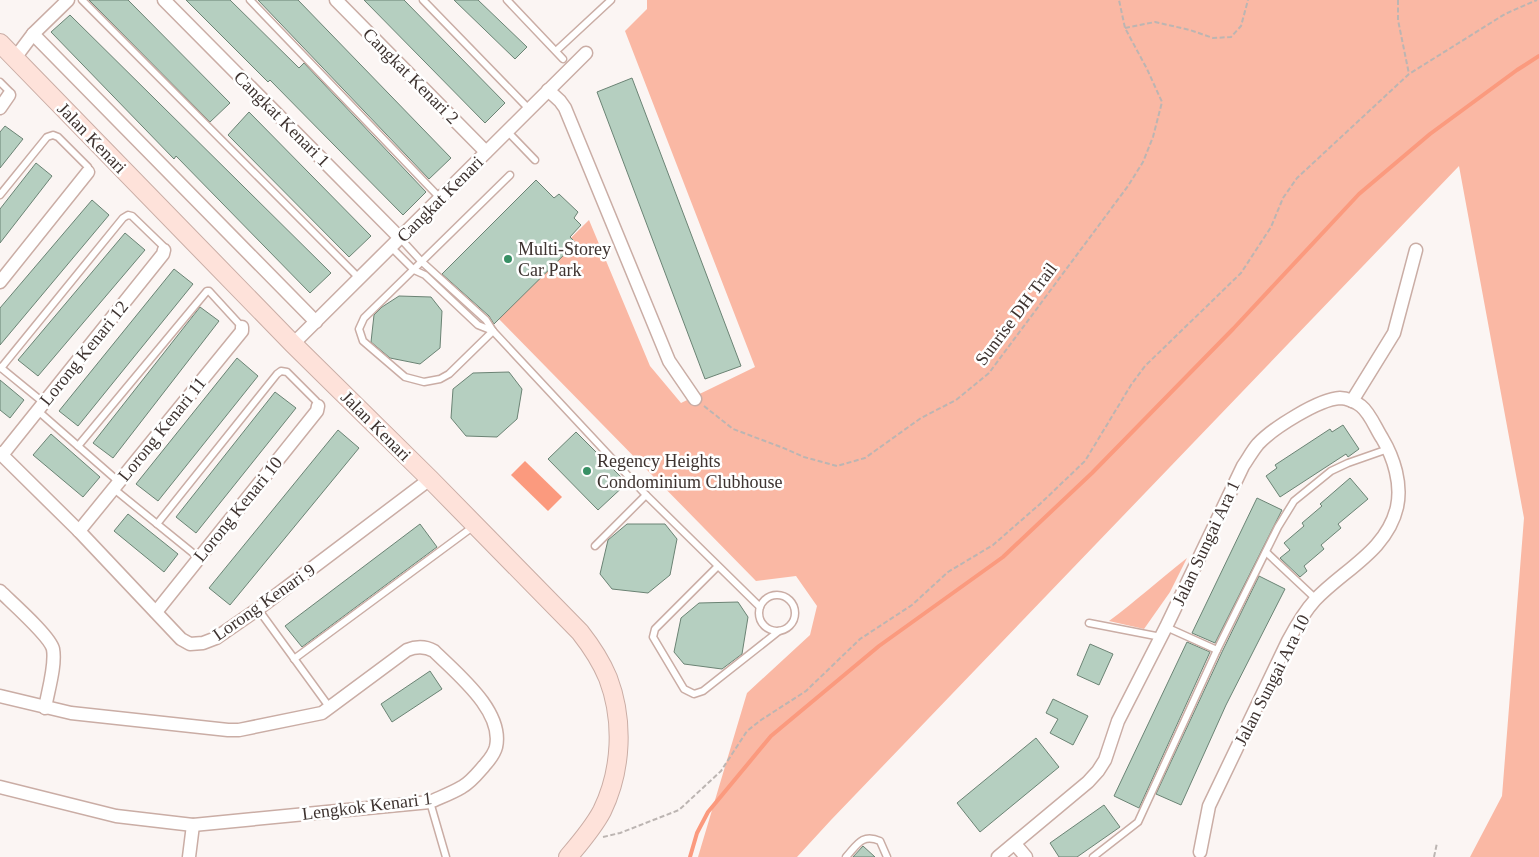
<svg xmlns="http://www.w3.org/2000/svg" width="1539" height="857" font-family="'Times New Roman',serif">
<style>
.green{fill:#fab8a4}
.water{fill:#fb9a7e}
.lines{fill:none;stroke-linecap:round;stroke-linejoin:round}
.stream{stroke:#fb9a7e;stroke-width:4}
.building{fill:#b5cfc0;stroke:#6b8374}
.lane-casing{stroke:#caada5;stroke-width:9}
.street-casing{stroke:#caada5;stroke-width:15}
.secondary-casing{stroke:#caada5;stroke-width:20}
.path{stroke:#bcb5b2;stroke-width:2;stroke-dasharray:5 2.5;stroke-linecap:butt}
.lane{stroke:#fff;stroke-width:6}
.street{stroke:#fff;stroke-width:12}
.secondary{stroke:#fee2da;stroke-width:18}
.poi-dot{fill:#389065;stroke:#fff;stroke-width:2}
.labels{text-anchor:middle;stroke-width:5;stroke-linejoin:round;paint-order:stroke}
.street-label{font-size:18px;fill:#3e3330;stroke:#fff}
.poi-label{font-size:18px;fill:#3e3330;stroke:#fff;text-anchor:start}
</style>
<rect width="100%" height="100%" fill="#fbf5f3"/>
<g class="green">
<polygon points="647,0 1539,0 1539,857 1470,857 1502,796 1524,518 1459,166 831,820 797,857 698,857 747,693 810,635 817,606 796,576 756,581 494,314 589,220 650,366 681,403 755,367 625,31 647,9"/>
<path d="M1187,558L1170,592L1144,629L1109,621C1136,601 1160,579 1187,558Z"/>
</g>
<polygon class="water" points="525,461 562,497 548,511 511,475"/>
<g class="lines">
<polyline class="stream" points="690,857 697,833 708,812 771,736 879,646 1003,557 1092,473 1233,329 1359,194 1430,134 1517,70 1539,56"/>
</g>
<g class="building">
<polygon points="89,0 128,0 230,103 210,122"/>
<polygon points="186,0 230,0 299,68 304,63 426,192 403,215 270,80 268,82"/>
<polygon points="258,0 298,0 451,158 429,179"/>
<polygon points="364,0 404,0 505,103 485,123"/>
<polygon points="454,0 478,0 527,47 515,59"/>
<polygon points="70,15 331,273 310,293 176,156 174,159 51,32"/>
<polygon points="632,78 741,366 705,379 597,92"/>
<polygon points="249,112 371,236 349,257 228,135"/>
<polygon points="5,126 23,139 0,168 0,132"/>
<polygon points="36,163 52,176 0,243 0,209"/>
<polygon points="536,180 554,198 559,194 578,212 574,218 581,225 570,237 576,243 494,324 489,316 442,274"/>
<polygon points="92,200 109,215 0,345 0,308"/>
<polygon points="125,233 145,250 38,376 18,360"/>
<polygon points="174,269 193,284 78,426 59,411"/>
<polygon points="399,296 431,297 442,311 440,348 420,364 390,358 371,342 374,315 382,307"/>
<polygon points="200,307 219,321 113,458 93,443"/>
<polygon points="237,358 258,376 158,501 136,484"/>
<polygon points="509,372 522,389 517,419 497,437 466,436 451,418 453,389 473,373"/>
<polygon points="0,380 24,400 10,418 0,410"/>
<polygon points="275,392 296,408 196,533 176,517"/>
<polygon points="1343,425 1359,449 1348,457 1346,454 1280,497 1266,476 1277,468 1275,465 1330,429 1332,432"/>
<polygon points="338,430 359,448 230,605 209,588"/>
<polygon points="576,432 627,483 598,510 548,459"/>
<polygon points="51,434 100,477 83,497 33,455"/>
<polygon points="1350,478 1368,499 1338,524 1341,528 1321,545 1324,549 1304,566 1307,571 1300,577 1280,558 1290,550 1284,543 1304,526 1302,523 1322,506 1320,504"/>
<polygon points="1257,498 1282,510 1215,643 1192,633"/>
<polygon points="128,514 178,554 164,572 114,531"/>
<polygon points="420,524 437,547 302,647 285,626"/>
<polygon points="627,524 665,524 677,539 670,575 648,593 612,589 600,574 608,540"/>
<polygon points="1259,576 1285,589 1226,705 1181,805 1156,794 1222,652"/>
<polygon points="738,602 748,617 742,654 722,669 684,664 674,652 681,618 699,603"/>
<polygon points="1187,642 1210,652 1139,808 1114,796"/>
<polygon points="1090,644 1113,654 1099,685 1077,675"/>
<polygon points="430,671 442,689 392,722 381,704"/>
<polygon points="1053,699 1088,716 1073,745 1050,733 1058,719 1046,713"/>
<polygon points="1036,738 1059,767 980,832 957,803"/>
<polygon points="1104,805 1120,827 1077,857 1059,857 1050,843"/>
<polygon points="863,846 875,857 853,857"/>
</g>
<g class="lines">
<g class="lane-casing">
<g id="lane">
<polyline points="82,0 359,278"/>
<polyline points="250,0 440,198"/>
<polyline points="423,0 529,109"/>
<polyline points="507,0 563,59"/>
<polyline points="556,51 611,0"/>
<polyline points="0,82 9,91 9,95"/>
<polyline points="507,131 535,160"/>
<polyline points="0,195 47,137 53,135 58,137 88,167 88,172"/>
<polyline points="400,238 421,261 486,320 493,331 646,495 760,607"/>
<polyline points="391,247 414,270 425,275 478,325 493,331"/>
<polyline points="493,331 449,374 440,379 424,382 405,377 363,341 359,329 364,318 510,175"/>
<polyline points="0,367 44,403"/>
<polyline points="1,368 123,218 128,215 132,216 163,246 164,250"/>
<polyline points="38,411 119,482"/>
<polyline points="78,446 207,291 209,291 242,327"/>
<polyline points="114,489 199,558"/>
<polyline points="157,524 277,374 281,371 287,372 316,401 318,406"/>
<polyline points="595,546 646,495"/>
<polyline points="1266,552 1316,599"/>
<polyline points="717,567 655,629 653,637 684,689 694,694 703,691 779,631"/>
<circle cx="777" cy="613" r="18"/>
<polyline points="258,609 330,708"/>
<polyline points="1089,623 1161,637"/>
<polyline points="1166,627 1217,650"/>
<polyline points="294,659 474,526"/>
<polyline points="430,802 446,857"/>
<path d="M846,857C857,845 862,833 880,841L887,857"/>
<polyline points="1093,857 1138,822 1217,650 1278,527 1294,501 1331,471 1348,463 1388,449"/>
</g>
</g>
<g class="street-casing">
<g id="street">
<polyline points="164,0 400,238"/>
<polyline points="336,0 486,152"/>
<polyline points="33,34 316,322"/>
<polyline points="15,58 33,34 68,0"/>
<polyline points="548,90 560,101 565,108 669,361 695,399"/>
<polyline points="0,108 9,95"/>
<polyline points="0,282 88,172"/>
<polyline points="293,344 586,53"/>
<polyline points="1352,401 1394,333 1416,250"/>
<polyline points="0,453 79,531 181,639 190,644 203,643 216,638 258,609 430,479"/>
<polyline points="2,455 163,254 164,250"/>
<polyline points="79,531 242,331 242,327"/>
<path d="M0,591C11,602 50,636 53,649C56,665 48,691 45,708"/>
<polyline points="156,612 317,411 318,406"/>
<path d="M0,696L71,713L228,730H239L322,713L407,650C417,646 425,646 434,651C457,674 504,711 496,747C494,755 489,760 484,766C477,774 471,782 462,787C452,793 441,797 430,802L193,825L116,816L0,787"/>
<polyline points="1015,844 1026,857"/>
<polyline points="189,857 193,825"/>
<path d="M998,857L1088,782L1098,771L1105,760L1118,721L1166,627L1243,466C1248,459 1252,451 1258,444C1273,428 1319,399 1340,398C1347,398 1356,402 1361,406C1370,413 1376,429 1382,438C1394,458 1402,484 1397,507C1387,551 1343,570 1315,600C1304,612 1296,626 1288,641L1209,806L1200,852"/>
</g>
</g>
<g class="secondary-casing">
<path id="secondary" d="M0,43L293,344L430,479L580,632C591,646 601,661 608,678C624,720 622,770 602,811C593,828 580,843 568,857"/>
</g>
<g class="path">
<polyline points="1398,0 1398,20 1409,74"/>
<polyline points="1125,28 1155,22 1190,30 1213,38 1231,37 1241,26 1248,0"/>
<polyline points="704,406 733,429 781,447 804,457 837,466 865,458 921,418 956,400 989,373 1128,186 1143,162 1153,137 1162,102 1147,69 1125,28 1119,0"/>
<polyline points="603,837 620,833 679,810 721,771 747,731 761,720 806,691 860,639 912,605 948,572 993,545 1040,504 1085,461 1131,385 1145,366 1241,273 1271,227 1283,198 1297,178 1409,74 1505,14 1537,0"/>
<polyline points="1434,857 1437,843"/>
</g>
<use href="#lane" class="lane"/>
<use href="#street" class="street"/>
<use href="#secondary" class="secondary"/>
</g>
<g class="poi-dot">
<circle cx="508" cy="259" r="5"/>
<circle cx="587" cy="471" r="5"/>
</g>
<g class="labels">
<g class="street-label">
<text transform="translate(411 76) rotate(45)" y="6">Cangkat Kenari 2</text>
<text transform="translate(282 119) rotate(45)" y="6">Cangkat Kenari 1</text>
<text transform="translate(92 138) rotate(46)" y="6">Jalan Kenari</text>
<text transform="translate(440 199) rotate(-45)" y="6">Cangkat Kenari</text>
<text transform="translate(1016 314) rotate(-53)" y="6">Sunrise DH Trail</text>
<text transform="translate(84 353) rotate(-51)" y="6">Lorong Kenari 12</text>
<text transform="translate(376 426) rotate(45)" y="6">Jalan Kenari</text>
<text transform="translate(162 429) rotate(-51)" y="6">Lorong Kenari 11</text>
<text transform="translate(238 509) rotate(-51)" y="6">Lorong Kenari 10</text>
<text transform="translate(1206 543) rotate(-65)" y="6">Jalan Sungai Ara 1</text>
<text transform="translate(264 602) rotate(-35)" y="6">Lorong Kenari 9</text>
<text transform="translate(1272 680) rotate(-63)" y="6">Jalan Sungai Ara 10</text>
<text transform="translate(367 806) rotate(-7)" y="6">Lengkok Kenari 1</text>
</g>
<g class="poi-label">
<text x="518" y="255">Multi-Storey<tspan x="518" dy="21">Car Park</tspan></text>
<text x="597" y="467">Regency Heights<tspan x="597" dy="21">Condominium Clubhouse</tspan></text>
</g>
</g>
</svg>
